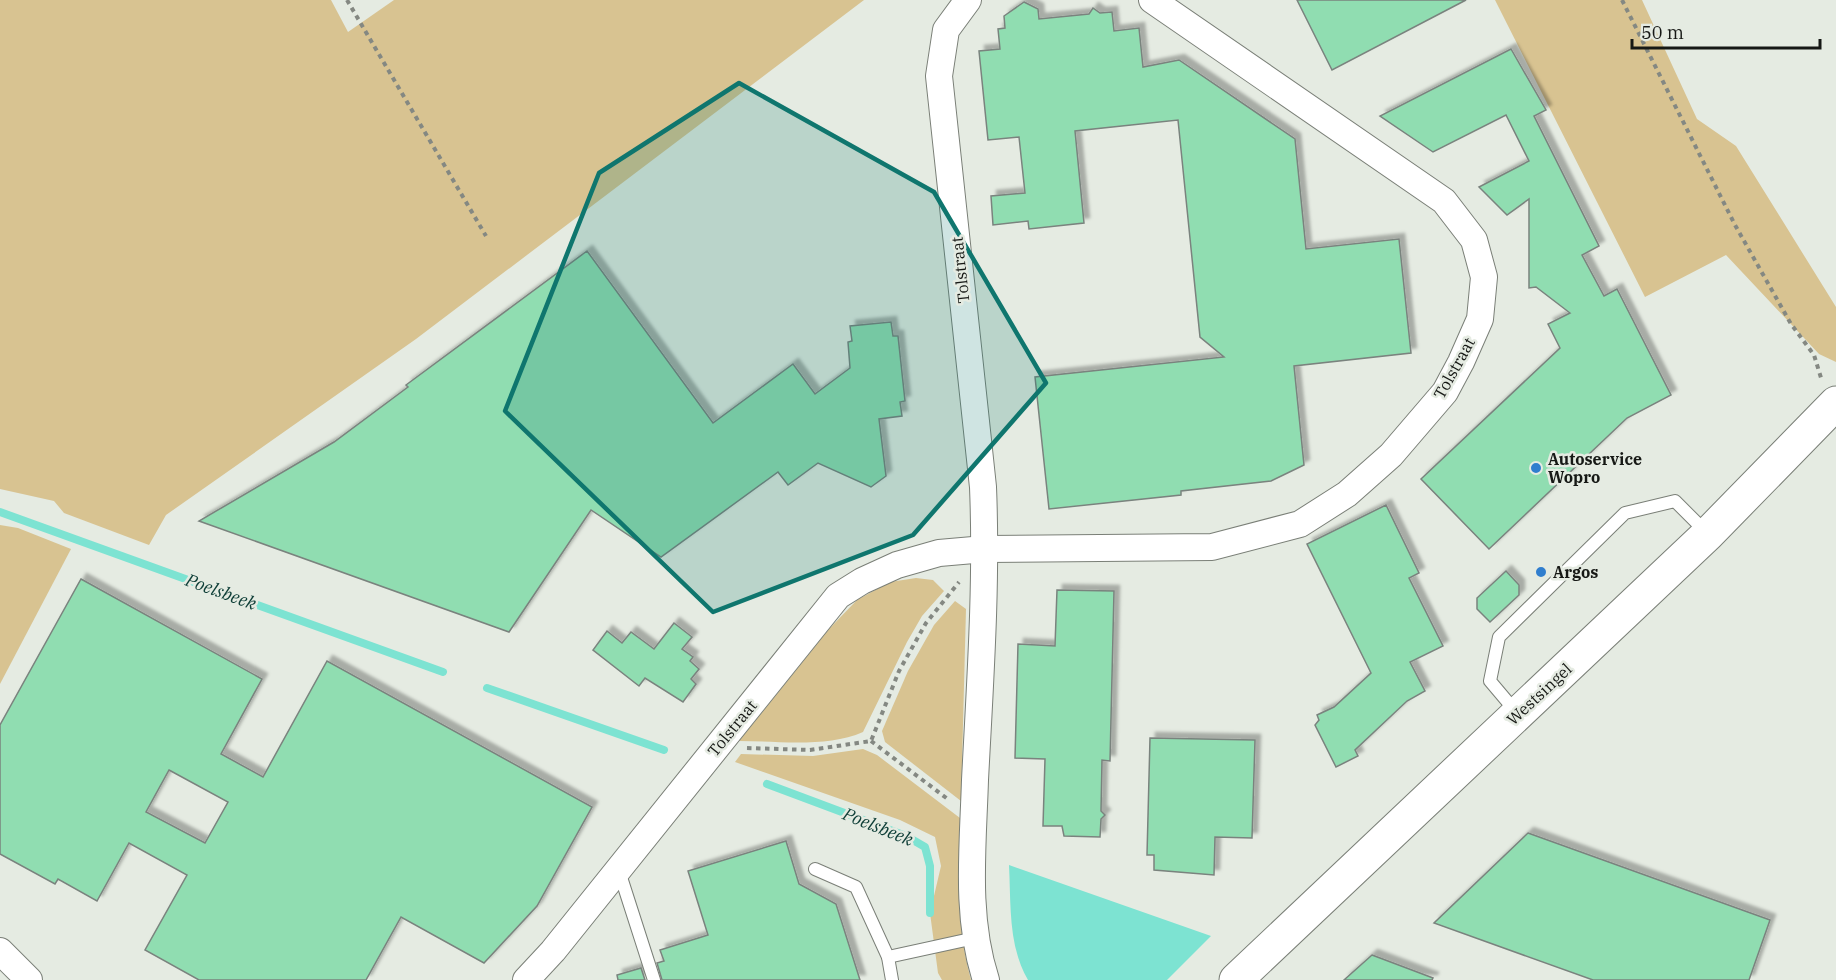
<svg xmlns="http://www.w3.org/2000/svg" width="1836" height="980" font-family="'IBM Plex Serif',serif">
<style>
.green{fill:#d8c391}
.water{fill:#7de3d2}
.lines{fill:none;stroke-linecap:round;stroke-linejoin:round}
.stream{stroke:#7de3d2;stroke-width:8}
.building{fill:#90ddb1;stroke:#7a837e;stroke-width:1.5;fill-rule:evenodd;filter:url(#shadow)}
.lane-casing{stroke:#7a7f77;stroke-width:14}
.street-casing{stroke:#7a7f77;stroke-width:28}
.secondary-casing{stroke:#7a7f77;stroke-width:35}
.path{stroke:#848882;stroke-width:4;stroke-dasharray:4.5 4.5;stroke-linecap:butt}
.lane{stroke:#fff;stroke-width:12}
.street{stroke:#fff;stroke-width:26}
.secondary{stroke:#fff;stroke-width:33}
.marked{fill:#0f766e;fill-opacity:0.2;stroke:#0f766e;stroke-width:4.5;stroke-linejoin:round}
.poi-dot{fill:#307ece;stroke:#e5ebe2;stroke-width:2}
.labels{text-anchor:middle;stroke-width:5;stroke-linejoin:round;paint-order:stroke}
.street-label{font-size:16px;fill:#161815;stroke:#e5ebe2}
.poi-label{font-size:16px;font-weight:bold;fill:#161815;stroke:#e5ebe2;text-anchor:start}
.water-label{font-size:18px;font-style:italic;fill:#0e3e37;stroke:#e5ebe2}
</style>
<defs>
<filter id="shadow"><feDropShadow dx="5.5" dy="-5.5" stdDeviation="1.5" flood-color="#0004"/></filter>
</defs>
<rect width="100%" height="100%" fill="#e5ebe2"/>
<g class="green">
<polygon points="0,0 331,0 348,32 394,0 864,0 416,339 166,515 149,545 64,513 54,501 0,489"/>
<polygon points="1495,0 1642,0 1697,119 1736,146 1836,307 1836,362 1819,354 1726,255 1645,297"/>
<polygon points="0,525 18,528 71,549 0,684"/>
<path d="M916,578L933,580L944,591L922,616L907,642L863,732C827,748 778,741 739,741L829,629L857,600L890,582Z"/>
<polygon points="955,601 966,609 961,801 885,742 882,731 908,671 934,625"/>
<path d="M863,749L877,755L960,818C959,874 956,926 971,980H942L938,973L930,913L941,866L935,837L900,820L735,762L741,754L813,756Z"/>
</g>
<path class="water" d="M1009,865L1211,936L1167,980H1028C1008,946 1011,904 1009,865Z"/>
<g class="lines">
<g class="stream">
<polyline points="0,512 443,672"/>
<polyline points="487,688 664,750"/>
<polyline points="767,784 906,836 925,847 930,866 930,913"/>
</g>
</g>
<g class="building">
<polygon points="1297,0 1466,0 1332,70"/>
<polygon points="1024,2 1038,9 1039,19 1089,14 1093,8 1100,13 1112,12 1114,31 1139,28 1143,67 1179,60 1295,139 1306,249 1399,239 1411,353 1294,366 1304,465 1271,481 1181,491 1181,495 1049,509 1035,377 1224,357 1200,337 1178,120 1075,131 1084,223 1029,229 1028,221 993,225 991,196 1025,193 1019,137 988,140 979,51 1000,49 998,29 1005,28 1004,16"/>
<polygon points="1511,49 1546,110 1534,116 1599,246 1582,255 1604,296 1617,289 1671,395 1627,418 1489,549 1421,479 1560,348 1548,324 1570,313 1536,287 1529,288 1529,199 1507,215 1479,187 1529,161 1506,115 1433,152 1380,116"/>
<polygon points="587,251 713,423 793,364 815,394 850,368 848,342 852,341 850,326 891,322 893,336 898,336 905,401 900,402 902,416 879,419 886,476 871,487 818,463 788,485 778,472 661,557 591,510 509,632 199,521 334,442 408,387 406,385"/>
<polygon points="1386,505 1419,573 1409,578 1443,646 1410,662 1425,691 1407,701 1355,750 1358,756 1336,767 1315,725 1319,720 1317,715 1334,707 1371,673 1307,544"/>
<polygon points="1506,571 1519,585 1519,595 1490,622 1477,609 1477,598"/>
<path d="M81,579L262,679L221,754L263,777L327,661L592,807L537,906L484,963L401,917L366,980H199L145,950L187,875L129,843L97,901L58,879L55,884L0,854V725ZM169,770L228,802L205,843L146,812Z"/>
<polygon points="1057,590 1114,591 1110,761 1102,760 1101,811 1105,815 1101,819 1100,837 1064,836 1062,826 1043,826 1045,759 1015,758 1018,644 1055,646"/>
<polygon points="674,623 692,637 682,649 693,657 690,661 699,669 691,679 696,684 683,702 645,678 639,686 593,650 607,631 622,643 631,632 654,649"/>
<polygon points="1150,738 1255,740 1252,838 1215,837 1214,875 1154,870 1154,855 1147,855"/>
<polygon points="1528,833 1770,920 1749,980 1593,980 1434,923"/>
<polygon points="786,841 799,884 836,904 860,980 662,980 657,963 664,961 660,950 708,935 688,871"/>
<polygon points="1372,955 1433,978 1432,980 1344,980"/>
<polygon points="641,968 645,980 618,980 617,975"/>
</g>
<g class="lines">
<g class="lane-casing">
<g id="lane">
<polyline points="1517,713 1490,681 1499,637 1625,513 1675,501 1707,533"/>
<polyline points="815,869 856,887 888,957 892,980"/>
<polyline points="619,871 654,980"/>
<polyline points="888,957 975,938"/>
</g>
</g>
<g class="street-casing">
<g id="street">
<path d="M968,0L946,30L939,76L983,487C987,585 980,683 975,780C973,847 965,916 986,980"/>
<polyline points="0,951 29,980"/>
<polyline points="526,980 553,951 838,596 862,581 897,565 939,553 985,549 1212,547 1300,524 1347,494 1391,455 1445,392 1461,362 1480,319 1484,277 1474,240 1444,201 1152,0"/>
</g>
</g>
<g class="secondary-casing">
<polyline id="secondary" points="1236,980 1708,534 1836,403"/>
</g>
<g class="path">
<polyline points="347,0 486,236"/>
<polyline points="1622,0 1735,225 1791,324 1814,355 1822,381"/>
<polyline points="871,741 949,800"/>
<polyline points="747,748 810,750 871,741 899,671 926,623 959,582"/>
</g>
<use href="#lane" class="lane"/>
<use href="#street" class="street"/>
<use href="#secondary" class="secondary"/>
</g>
<path class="marked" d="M739,83L934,192L1046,383L913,535L713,612L505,411L599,173Z"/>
<g class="poi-dot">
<circle cx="1536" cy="468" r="6"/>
<circle cx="1541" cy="572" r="6"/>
</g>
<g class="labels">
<g class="street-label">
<text transform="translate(960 270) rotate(-96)" y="6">Tolstraat</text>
<text transform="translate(1454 368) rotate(-61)" y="6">Tolstraat</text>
<text transform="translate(1539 694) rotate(-43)" y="6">Westsingel</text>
<text transform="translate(732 728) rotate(-51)" y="6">Tolstraat</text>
</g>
<g class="poi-label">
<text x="1548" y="465">Autoservice<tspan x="1548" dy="18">Wopro</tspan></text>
<text x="1553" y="578">Argos</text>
</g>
<g class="water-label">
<text transform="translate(221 592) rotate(20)" y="6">Poelsbeek</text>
<text transform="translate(878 827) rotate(22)" y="6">Poelsbeek</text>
</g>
</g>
<path d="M1632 39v9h188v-9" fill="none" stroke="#161815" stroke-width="3"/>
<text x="1641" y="39" font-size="18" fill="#161815" stroke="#e5ebe2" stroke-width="4.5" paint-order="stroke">50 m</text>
</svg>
